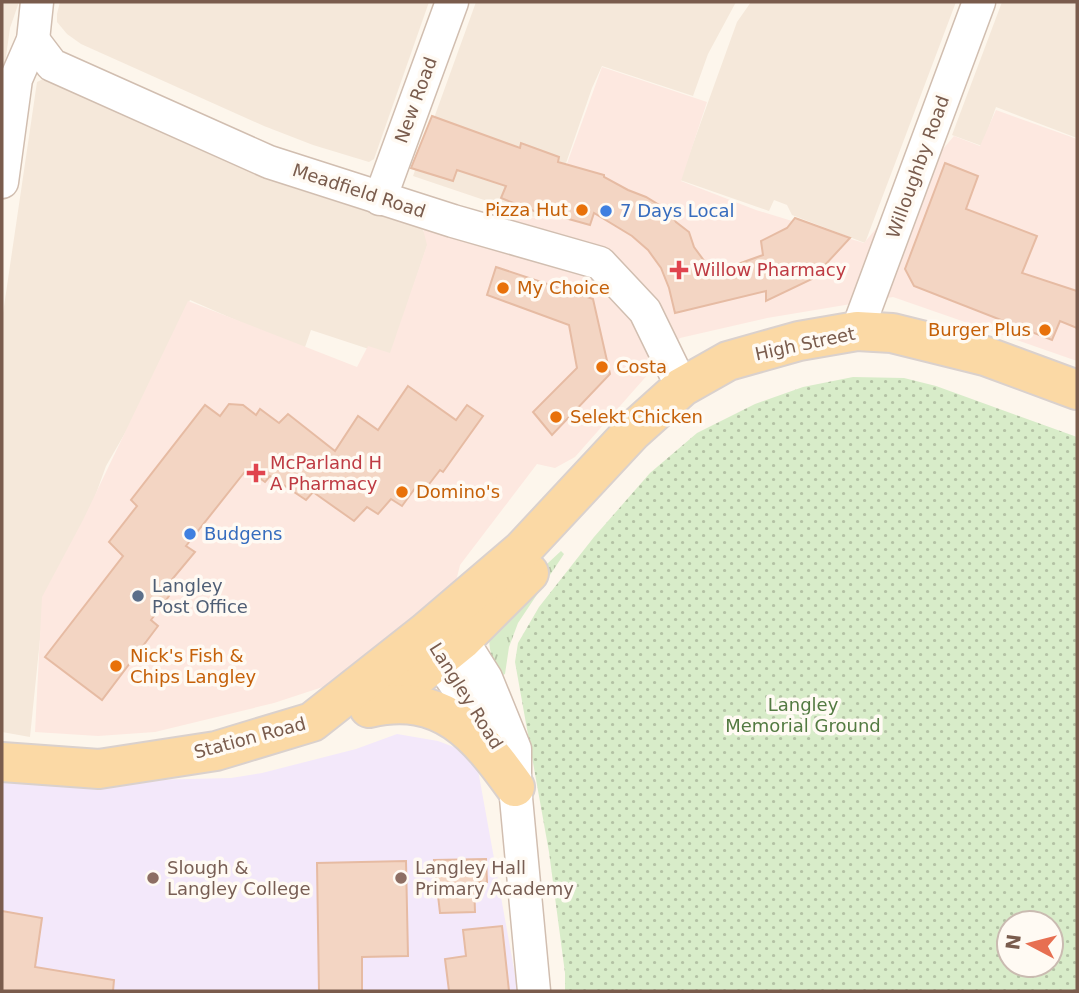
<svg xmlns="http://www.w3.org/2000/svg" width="1079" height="993" font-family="'DejaVu Sans',sans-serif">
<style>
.residential{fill:#f5e8da}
.commercial{fill:#fde8e0}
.education{fill:#f3e8fa}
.grass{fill:url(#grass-tufts)}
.park{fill:url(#park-dots);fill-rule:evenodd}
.building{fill:#f3d5c3;stroke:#e6bba3;stroke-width:2}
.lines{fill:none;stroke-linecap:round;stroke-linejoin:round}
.minor-casing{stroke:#d1beb0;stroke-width:35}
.major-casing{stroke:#dad1cd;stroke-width:42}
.minor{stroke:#fff;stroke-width:32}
.major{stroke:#fbd9a5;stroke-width:38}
.food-dot{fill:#e8710a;stroke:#fffaf3;stroke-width:2.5}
.shop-dot{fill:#3f7fe0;stroke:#fffaf3;stroke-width:2.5}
.health-dot{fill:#e0444e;stroke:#fffaf3;stroke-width:2.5}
.service-dot{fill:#5c6f8a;stroke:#fffaf3;stroke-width:2.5}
.education-dot{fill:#8d6e63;stroke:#fffaf3;stroke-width:2.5}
.labels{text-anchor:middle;stroke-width:7;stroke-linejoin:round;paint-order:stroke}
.street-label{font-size:18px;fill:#7a5c4d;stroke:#fffaf3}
.food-label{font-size:18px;fill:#c56008;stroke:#fffaf3;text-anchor:start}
.shop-label{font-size:18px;fill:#366cbe;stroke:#fffaf3;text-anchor:start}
.health-label{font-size:18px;fill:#be3a42;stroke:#fffaf3;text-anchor:start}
.service-label{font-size:18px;fill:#4e5e75;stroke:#fffaf3;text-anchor:start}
.park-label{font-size:18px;fill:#537a41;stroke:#fffaf3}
.education-label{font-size:18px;fill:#785e54;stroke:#fffaf3;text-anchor:start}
</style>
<defs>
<pattern id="grass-tufts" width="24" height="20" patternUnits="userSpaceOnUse" patternTransform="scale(1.75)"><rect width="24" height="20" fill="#d8ecc9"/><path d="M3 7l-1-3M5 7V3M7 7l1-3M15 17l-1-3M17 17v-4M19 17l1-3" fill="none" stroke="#b4c2a5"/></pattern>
<pattern id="park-dots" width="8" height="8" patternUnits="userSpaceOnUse" patternTransform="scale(1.75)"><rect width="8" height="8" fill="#d8ecc9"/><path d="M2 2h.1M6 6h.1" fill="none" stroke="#b4c2a5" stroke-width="1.8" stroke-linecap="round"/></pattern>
</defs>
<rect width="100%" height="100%" fill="#fdf6ec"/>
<g class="residential">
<polygon points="2,2 19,2 10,28 2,85"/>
<polygon points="60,2 429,2 374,159 369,162 313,145 264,126 81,44 67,34 57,22 57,14"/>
<polygon points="476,2 736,2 708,54 693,96 602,66 592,88 546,221 413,176"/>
<polygon points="751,2 956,2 865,243 792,215 787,205 774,200 769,211 680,180 737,22"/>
<polygon points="1002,2 1077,2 1077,138 996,107 982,146 952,135"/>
<polygon points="43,79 252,172 293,188 422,229 429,240 390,356 311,330 304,350 190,300 154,383 106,466 75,552 44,600 30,737 2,732 2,320 37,82"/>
</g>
<polygon class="commercial" points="602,67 707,102 681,181 756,210 864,243 954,136 980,146 996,110 1077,139 1077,361 893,297 767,318 680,338 575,457 555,468 537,464 460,565 455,585 350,678 274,703 155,732 98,736 35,732 42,597 83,520 188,301 357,367 368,346 390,353 427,245 423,229 548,216"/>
<polygon class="education" points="397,734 438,741 459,749 470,756 478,770 518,991 2,991 2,776 148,780 231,778 262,773 356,749"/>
<path class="grass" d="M561,551L564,554L518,623L509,647L505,674L499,677C494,666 487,646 490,634C499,603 538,573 561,551Z"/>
<path class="park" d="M853,377L904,378L936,386L1077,437V991H565V973L549,852L515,662L518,643L539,607L594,537L650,473L697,433L755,404L803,387ZM1009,923H1051V965H1009Z"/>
<g class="building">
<polygon points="432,116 520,148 521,143 559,157 558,162 604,175 604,177 628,190 646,197 669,211 676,222 689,232 694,247 713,273 763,255 761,241 787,228 795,218 850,238 812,279 766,301 766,291 675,313 669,288 661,268 648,250 632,236 594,213 590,225 540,211 539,213 501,198 506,186 457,170 453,181 411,168"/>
<polygon points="945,163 978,176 966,209 1037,236 1022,273 1077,291 1077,328 1060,321 1052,340 914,286 905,269"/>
<polygon points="496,267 593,299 610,374 552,435 533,412 577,368 569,325 487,295"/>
<polygon points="408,386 456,420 467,405 483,416 443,472 440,470 423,492 416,487 402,506 391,499 378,514 367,507 354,521 313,492 306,500 270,476 265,482 247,469 186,546 195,552 164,589 169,596 151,620 158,626 102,700 45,657 123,556 109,542 137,506 131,500 205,405 220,416 229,404 243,405 256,415 260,409 279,423 288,414 335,451 358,416 378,430"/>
<polygon points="486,859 487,882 474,882 475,912 440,913 434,860"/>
<polygon points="406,861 408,956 362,957 362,991 319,991 317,863"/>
<polygon points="2,911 42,918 35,967 114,980 113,991 2,991"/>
<polygon points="502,926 509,991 449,991 445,959 466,956 463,930"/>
</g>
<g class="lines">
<g class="minor-casing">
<g id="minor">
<polyline points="33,40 52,65 269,162 453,221 600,263 645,311 682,387"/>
<polyline points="2,182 16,79 33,40 37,2"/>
<polyline points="380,199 452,2"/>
<polyline points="857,331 979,2"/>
<polyline points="441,635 462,640 486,678 515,749 515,787 534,991"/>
<polyline points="429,638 438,659 499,747"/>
</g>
</g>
<g class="major-casing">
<g id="major">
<polyline points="382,705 462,640 529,573"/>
<path d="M369,708C442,691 477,734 515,787"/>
<polyline points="2,762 99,769 216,751 312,722 426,632 522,550 633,431 682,387 728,361 799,341 857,331 892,333 985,356 1077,390"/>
</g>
</g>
<use href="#minor" class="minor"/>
<use href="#major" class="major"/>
</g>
<g class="food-dot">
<circle cx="582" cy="210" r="7"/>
<circle cx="503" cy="288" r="7"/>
<circle cx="1045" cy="330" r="7"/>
<circle cx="602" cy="367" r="7"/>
<circle cx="556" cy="417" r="7"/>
<circle cx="402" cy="492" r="7"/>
<circle cx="116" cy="666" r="7"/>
</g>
<g class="shop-dot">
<circle cx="606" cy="211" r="7"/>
<circle cx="190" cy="534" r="7"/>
</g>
<g class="health-dot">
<path d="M675.5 259.5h7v7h7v7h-7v7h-7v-7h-7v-7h7z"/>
<path d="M252.5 462.5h7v7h7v7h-7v7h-7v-7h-7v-7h7z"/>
</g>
<circle class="service-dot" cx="138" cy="596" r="7"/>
<g class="education-dot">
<circle cx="153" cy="878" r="7"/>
<circle cx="401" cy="878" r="7"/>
</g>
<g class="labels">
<g class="street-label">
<text transform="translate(416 100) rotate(-70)" y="6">New Road</text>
<text transform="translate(918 167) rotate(-70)" y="6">Willoughby Road</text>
<text transform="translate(359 191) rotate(18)" y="6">Meadfield Road</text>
<text transform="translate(805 344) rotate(-12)" y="6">High Street</text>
<text transform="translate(466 696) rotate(58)" y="6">Langley Road</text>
<text transform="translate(250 738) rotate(-15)" y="6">Station Road</text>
</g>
<g class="food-label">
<text x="568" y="216" text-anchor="end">Pizza Hut</text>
<text x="517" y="294">My Choice</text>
<text x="1031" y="336" text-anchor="end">Burger Plus</text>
<text x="616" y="373">Costa</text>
<text x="570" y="423">Selekt Chicken</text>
<text x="416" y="498">Domino's</text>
<text x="130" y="662">Nick's Fish &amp;<tspan x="130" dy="21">Chips Langley</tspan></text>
</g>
<g class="shop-label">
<text x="620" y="217">7 Days Local</text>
<text x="204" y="540">Budgens</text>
</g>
<g class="health-label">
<text x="693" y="276">Willow Pharmacy</text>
<text x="270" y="469">McParland H<tspan x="270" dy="21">A Pharmacy</tspan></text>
</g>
<g class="service-label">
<text x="152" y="592">Langley<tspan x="152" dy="21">Post Office</tspan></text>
</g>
<g class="park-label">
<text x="803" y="711">Langley<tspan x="803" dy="21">Memorial Ground</tspan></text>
</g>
<g class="education-label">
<text x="167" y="874">Slough &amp;<tspan x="167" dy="21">Langley College</tspan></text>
<text x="415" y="874">Langley Hall<tspan x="415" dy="21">Primary Academy</tspan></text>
</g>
</g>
<rect width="1079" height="993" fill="none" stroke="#7a5c4d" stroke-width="7"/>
<g transform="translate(1030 944) rotate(277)"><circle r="33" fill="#fffaf3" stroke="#cabbb1" stroke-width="2"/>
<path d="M0-5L12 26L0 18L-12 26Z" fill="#e76f51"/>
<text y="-10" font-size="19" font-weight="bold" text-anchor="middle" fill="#7a5c4d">N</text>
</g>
</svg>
